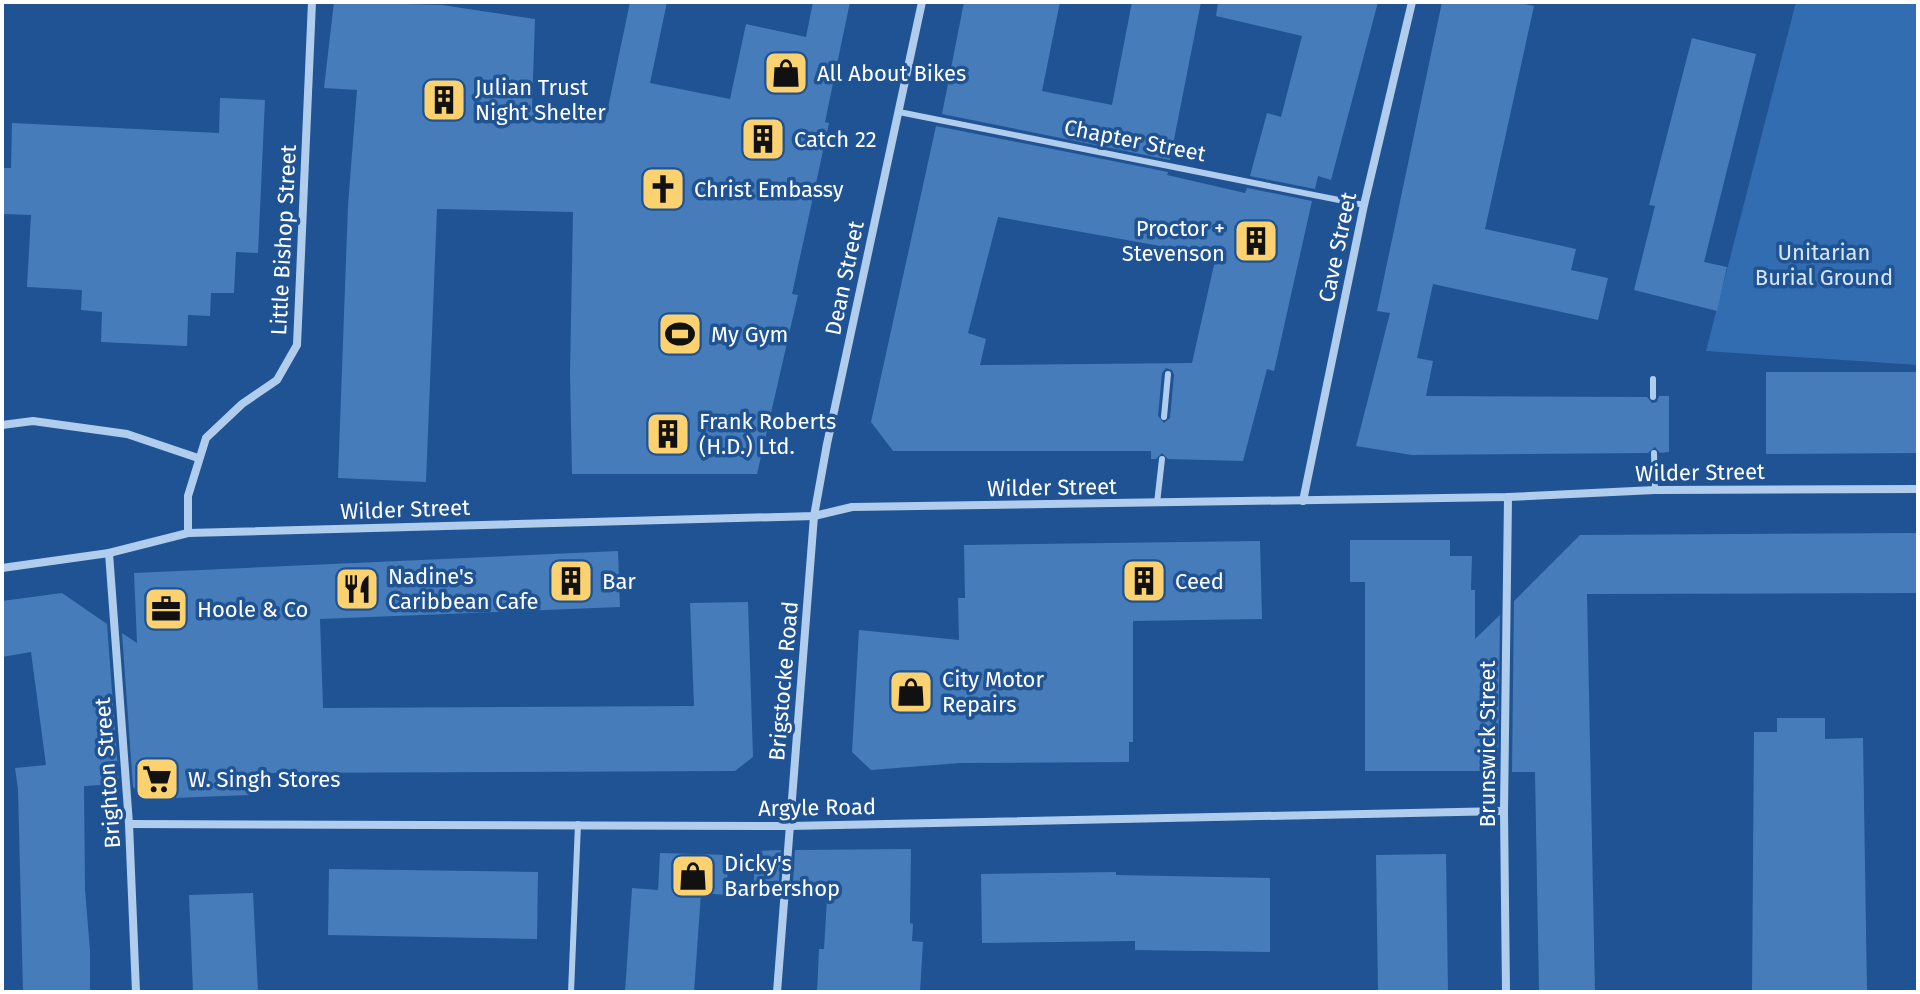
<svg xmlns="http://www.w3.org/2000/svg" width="1920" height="994" font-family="'Fira Sans',sans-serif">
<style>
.green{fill:#326db1}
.building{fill:#477cba;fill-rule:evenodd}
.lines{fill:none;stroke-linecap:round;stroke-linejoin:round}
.service{stroke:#b1cdee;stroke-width:6}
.minor{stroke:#b1cdee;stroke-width:8}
.labels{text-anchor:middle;stroke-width:7;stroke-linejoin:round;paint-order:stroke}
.poi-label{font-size:22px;fill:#fff;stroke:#1f5393;text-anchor:start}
.street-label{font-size:22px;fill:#fff;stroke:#1f5393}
.park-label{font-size:22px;fill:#d7e7fa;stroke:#1f5393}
</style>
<rect width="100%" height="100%" fill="#1f5393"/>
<polygon class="green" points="1796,2 1918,2 1918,365 1706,351"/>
<g class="building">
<polygon points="334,2 442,5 535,19 532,108 605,122 630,2 667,2 650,83 730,99 746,24 806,37 813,2 850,2 825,122 829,123 792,294 798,295 757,474 572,474 570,374 573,212 437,209 426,482 338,478 348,205 357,90 324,88"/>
<polygon points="964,2 1060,2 1042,91 1112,105 1132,2 1201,2 1170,160 942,114"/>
<polygon points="1218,2 1378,2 1331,180 1318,176 1315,189 1250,176 1267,113 1281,117 1302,36 1216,16"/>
<polygon points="1442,2 1515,2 1534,6 1485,229 1576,249 1571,270 1608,278 1598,320 1433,284 1417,358 1433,361 1426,396 1647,397 1652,403 1657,402 1659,396 1669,396 1669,452 1660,453 1655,447 1648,453 1412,455 1356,446 1390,313 1377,311"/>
<polygon points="1692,38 1756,54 1704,262 1727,267 1717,311 1634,290 1655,206 1649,205"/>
<polygon points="220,98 265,100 258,253 236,252 234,293 211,293 210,316 188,315 187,346 101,342 102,312 81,310 82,290 27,287 31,215 2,214 2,168 11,168 12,123 219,133"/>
<path d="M936,126L1168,172L1167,175L1245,193L1247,188L1312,201L1274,371L1267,369L1243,461L1168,459L1162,453L1156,459H1151V451H893L871,422ZM998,217L1216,256L1192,363L980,365L986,339L968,333ZM1166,368L1172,370L1174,375L1170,418L1164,423L1158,416L1162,373Z"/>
<polygon points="1766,372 1918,372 1918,453 1766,454"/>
<polygon points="1918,533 1918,593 1587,594 1595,992 1539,992 1535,772 1512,772 1514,601 1580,535"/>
<polygon points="1350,540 1450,540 1450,556 1472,556 1471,590 1475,590 1475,639 1500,615 1498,771 1365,771 1365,582 1350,582"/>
<polygon points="1260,541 1262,619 1133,621 1133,742 1129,742 1129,762 960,763 871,770 852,752 859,630 959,640 958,598 965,598 964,545"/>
<polygon points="618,551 620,607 320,619 323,708 694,706 690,603 748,602 753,757 735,771 249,773 250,795 147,799 133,787 122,633 137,643 134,573"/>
<polygon points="62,593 107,624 119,784 84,786 85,889 90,951 90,992 23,992 18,789 15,768 46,765 31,652 2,657 2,601"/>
<polygon points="1777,718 1825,718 1825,739 1863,738 1867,992 1752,992 1754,732 1777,732"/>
<polygon points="911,849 910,923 913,924 912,941 923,942 920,992 817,992 819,949 824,949 828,882 793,882 795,850"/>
<polygon points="781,850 779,881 754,881 754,851"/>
<polygon points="660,853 729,855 726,895 701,893 694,992 625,992 632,888 658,890"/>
<polygon points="1446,854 1448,992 1378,992 1376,855"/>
<polygon points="329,869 538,872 537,939 328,935"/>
<polygon points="1116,872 1116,875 1270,878 1270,952 1135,950 1135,941 982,943 981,874"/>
<polygon points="253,893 258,992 193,992 189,895"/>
</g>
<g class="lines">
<g class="service">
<polyline points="899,112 1364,205"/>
<polyline points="1653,379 1653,397"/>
<polyline points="1164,417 1168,374"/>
<polyline points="1654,453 1655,490"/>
<polyline points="1157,503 1162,459"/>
<polyline points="571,992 578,824"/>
</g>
<g class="minor">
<polyline points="2,425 33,421 127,434 198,458"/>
<polyline points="1303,501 1364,205 1412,2"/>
<polyline points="188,533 188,496 206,438 242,404 277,380 297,345 312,2"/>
<polyline points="109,553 129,824 136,992"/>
<polyline points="2,568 109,553 188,533 814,516 852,507 1508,497 1655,490 1918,489"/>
<polyline points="129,824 790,826 1504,811"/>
<polyline points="777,992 814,516 827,444 922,2"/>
<polyline points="1506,992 1504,811 1508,497"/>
</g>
</g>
<defs>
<g id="shop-square" transform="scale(2.3)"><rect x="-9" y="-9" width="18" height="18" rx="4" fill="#fcd271" stroke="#1f5393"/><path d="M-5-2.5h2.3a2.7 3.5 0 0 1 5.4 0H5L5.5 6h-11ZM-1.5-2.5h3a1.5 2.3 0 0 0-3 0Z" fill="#111"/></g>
<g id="building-square" transform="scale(2.3)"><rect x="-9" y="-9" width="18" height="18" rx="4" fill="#fcd271" stroke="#1f5393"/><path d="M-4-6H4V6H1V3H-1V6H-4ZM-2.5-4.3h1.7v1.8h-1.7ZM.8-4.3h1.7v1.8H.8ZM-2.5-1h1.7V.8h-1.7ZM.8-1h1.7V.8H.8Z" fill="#111"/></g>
<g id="church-square" transform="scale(2.3)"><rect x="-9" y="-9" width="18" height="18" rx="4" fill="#fcd271" stroke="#1f5393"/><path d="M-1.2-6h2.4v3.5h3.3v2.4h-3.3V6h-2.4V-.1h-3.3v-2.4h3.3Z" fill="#111"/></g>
<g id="stadium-square" transform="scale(2.3)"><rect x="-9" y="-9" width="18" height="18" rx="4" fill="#fcd271" stroke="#1f5393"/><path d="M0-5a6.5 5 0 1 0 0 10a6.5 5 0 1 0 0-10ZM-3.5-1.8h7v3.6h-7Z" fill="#111"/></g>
<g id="restaurant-square" transform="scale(2.3)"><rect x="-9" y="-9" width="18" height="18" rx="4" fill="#fcd271" stroke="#1f5393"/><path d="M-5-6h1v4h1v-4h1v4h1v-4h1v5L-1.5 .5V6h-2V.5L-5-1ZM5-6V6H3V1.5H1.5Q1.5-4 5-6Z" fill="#111"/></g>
<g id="office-square" transform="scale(2.3)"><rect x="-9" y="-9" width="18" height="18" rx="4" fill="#fcd271" stroke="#1f5393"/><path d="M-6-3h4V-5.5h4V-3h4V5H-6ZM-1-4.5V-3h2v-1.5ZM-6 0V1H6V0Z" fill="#111"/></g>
<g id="supermarket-square" transform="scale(2.3)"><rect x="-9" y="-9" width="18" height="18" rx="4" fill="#fcd271" stroke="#1f5393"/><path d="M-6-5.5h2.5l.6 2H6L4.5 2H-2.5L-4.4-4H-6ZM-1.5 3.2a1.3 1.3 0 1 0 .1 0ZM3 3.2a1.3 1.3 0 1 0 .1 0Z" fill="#111"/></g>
</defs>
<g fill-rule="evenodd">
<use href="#shop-square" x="786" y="73"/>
<use href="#building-square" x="444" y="100"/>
<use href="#building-square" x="763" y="139"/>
<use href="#church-square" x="663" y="189"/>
<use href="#building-square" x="1256" y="241"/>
<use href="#stadium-square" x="680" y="334"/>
<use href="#building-square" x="668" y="434"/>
<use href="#building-square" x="571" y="581"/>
<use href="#building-square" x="1144" y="581"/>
<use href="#restaurant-square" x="357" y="589"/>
<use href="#office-square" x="166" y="609"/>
<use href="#shop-square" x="911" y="692"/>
<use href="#supermarket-square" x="157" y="779"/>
<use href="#shop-square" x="693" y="876"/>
</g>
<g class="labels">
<g class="poi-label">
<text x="817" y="81">All About Bikes</text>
<text x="475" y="95">Julian Trust<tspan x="475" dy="25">Night Shelter</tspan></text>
<text x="794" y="147">Catch 22</text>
<text x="694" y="197">Christ Embassy</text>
<text x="1225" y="236" text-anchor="end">Proctor +<tspan x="1225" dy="25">Stevenson</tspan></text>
<text x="711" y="342">My Gym</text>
<text x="699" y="429">Frank Roberts<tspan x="699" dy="25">(H.D.) Ltd.</tspan></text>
<text x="388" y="584">Nadine's<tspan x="388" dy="25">Caribbean Cafe</tspan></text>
<text x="602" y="589">Bar</text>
<text x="1175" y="589">Ceed</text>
<text x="197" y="617">Hoole &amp; Co</text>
<text x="942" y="687">City Motor<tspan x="942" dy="25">Repairs</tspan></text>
<text x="188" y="787">W. Singh Stores</text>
<text x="724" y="871">Dicky's<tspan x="724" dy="25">Barbershop</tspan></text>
</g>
<g class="street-label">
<text transform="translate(1135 140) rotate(11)" y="8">Chapter Street</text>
<text transform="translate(283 240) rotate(-87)" y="8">Little Bishop Street</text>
<text transform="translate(1337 247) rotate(-78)" y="8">Cave Street</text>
<text transform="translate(844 278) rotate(-78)" y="8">Dean Street</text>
<text transform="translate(1700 472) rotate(-1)" y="8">Wilder Street</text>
<text transform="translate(1052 487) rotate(-1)" y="8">Wilder Street</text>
<text transform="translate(405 509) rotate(-2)" y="8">Wilder Street</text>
<text transform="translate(783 681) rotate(-85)" y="8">Brigstocke Road</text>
<text transform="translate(1487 744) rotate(-90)" y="8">Brunswick Street</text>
<text transform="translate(107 773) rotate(-94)" y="8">Brighton Street</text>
<text transform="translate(817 807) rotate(-1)" y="8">Argyle Road</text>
</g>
<g class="park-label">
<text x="1824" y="260">Unitarian<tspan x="1824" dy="25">Burial Ground</tspan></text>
</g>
</g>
<rect width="1920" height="994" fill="none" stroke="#ffffff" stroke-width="8"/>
</svg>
